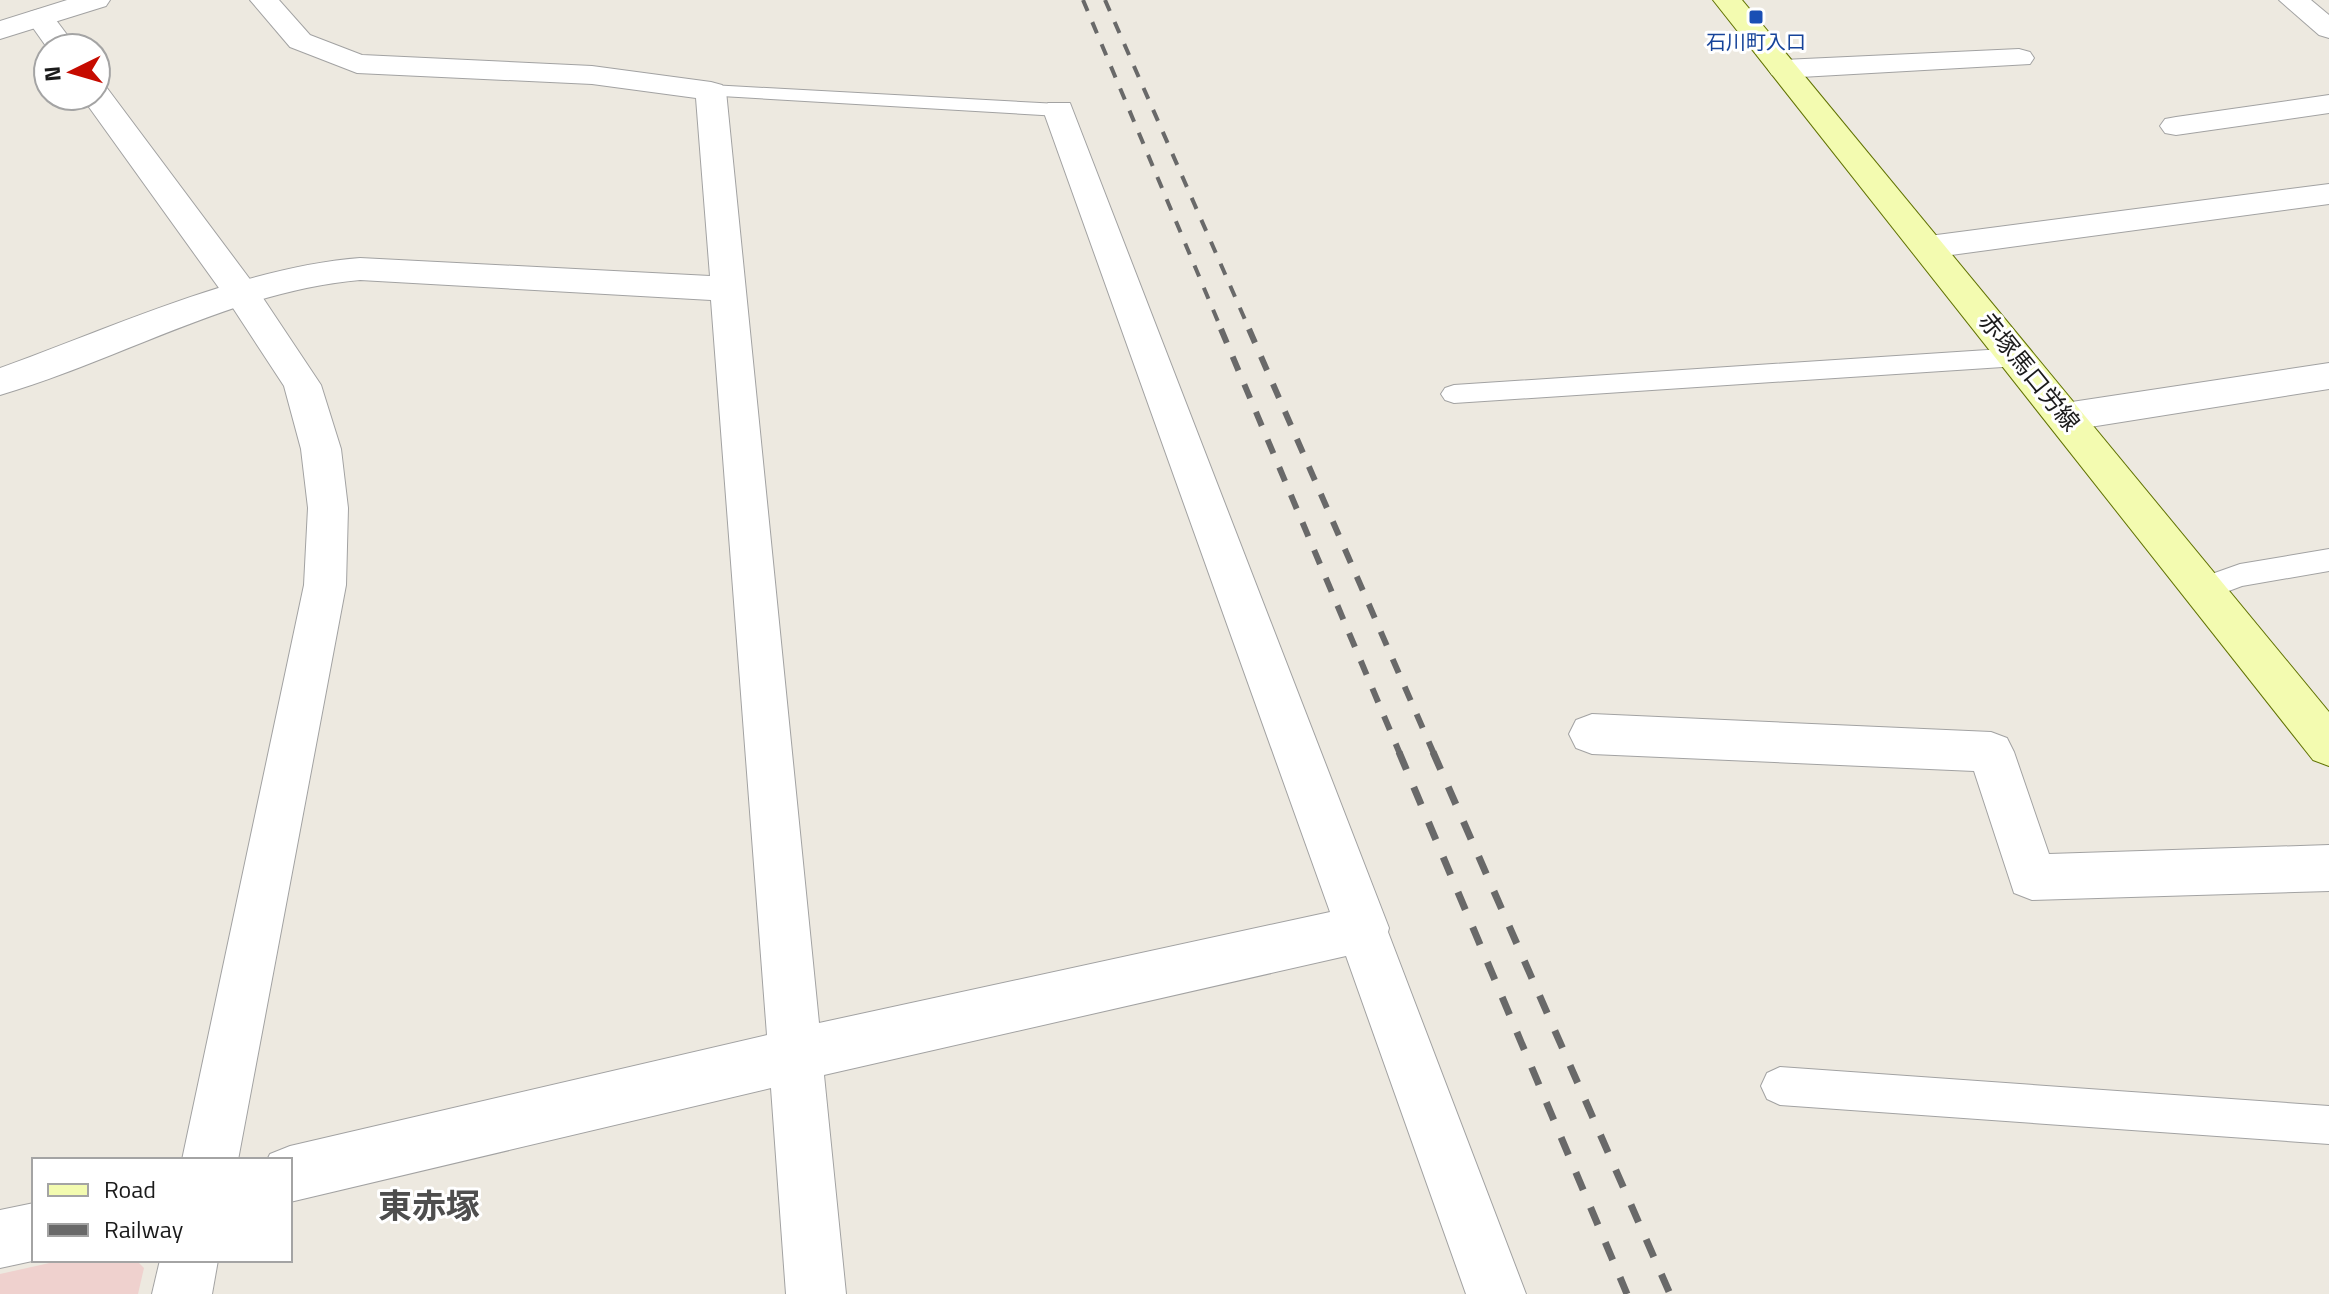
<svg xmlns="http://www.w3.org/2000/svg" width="2329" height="1294" font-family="'Titillium Web','Noto Sans JP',sans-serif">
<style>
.commercial{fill:#efd1ce}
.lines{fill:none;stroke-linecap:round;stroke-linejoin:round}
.service-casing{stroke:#a2a2a2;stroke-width:2}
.minor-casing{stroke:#a2a2a2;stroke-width:2}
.tertiary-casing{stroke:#a2a2a2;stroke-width:2}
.secondary-casing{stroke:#607202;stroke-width:2}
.service{fill:#fff;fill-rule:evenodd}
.minor{fill:#fff;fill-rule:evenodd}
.tertiary{fill:#fff;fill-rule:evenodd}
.secondary{fill:#f3fbb0;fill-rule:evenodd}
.rail-far2{stroke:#696969;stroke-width:4;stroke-dasharray:12 12;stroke-linecap:butt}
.rail-far1{stroke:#696969;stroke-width:6;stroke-dasharray:15 15;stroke-linecap:butt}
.rail{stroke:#696969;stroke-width:7;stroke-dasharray:19 19;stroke-linecap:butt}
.transit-dot{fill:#1a4fb4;stroke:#fff;stroke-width:3}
.labels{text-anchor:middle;stroke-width:6;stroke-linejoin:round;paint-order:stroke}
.far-transit-label{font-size:20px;fill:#164399;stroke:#fff}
.street-label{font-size:24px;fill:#1b1b1b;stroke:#fff}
.near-quarter-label{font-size:34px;font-weight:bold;fill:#4e4e4e;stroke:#fff}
</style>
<rect width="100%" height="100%" fill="#ede9e0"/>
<polygon class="commercial" points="63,1260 136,1260 144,1268 138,1294 0,1294 0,1274"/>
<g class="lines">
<g class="service-casing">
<g id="service">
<polygon points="711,85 1059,104 1070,110 1059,116 704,95 701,91 704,87"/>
<polygon points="2018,348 2027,351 2031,357 2027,363 2018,366 1454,403 1445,400 1441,394 1445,388 1454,385"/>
<polygon points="2329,549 2329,571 2242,586 2202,601 2192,597 2187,589 2192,581 2240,564"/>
<polygon points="1780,1067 2329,1106 2329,1144 1780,1105 1767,1099 1761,1086 1767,1073"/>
</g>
</g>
<g class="minor-casing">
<g id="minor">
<polygon points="67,0 110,0 106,6 0,39 0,21"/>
<path d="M250,0H279L310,35L362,55L592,66L711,82L722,85L726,91L819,1023L1330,912L1043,110L1048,103H1070L1389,928L1388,932L1526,1294H1466L1346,956L824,1075L846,1294H786L771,1088L290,1202V1160H267L270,1154L290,1146L767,1035L711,300L360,280C234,291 120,360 0,395V368C111,328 243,267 360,258L710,276L696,98L592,84L357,73L290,47Z"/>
<polygon points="2279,0 2311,0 2329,15 2329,38 2319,35"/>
<polygon points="2019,49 2030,52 2034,58 2030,64 1783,78 1772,75 1768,69 1772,63 1783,60"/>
<polygon points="2329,95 2329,113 2176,135 2165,133 2160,126 2165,119 2176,117"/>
<polygon points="2329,184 2329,204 1929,258 1917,255 1912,247 1917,239 1929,236"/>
<polygon points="2329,363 2329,389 2065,431 2051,427 2046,417 2051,407 2065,403"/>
<polygon points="1592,714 1991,732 2007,738 2014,752 2049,854 2329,845 2329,891 2032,900 2014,893 1974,771 1592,754 1576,748 1569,734 1576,720"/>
<polygon points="34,1203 37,1260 0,1268 0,1210"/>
</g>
</g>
<g class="tertiary-casing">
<g id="tertiary">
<polygon points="40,9 50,12 77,48 48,49 26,18 30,12"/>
<polygon points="96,86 107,88 255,286 321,385 341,449 348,508 346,585 238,1160 182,1160 304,585 308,508 301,449 284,386 229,302 81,96 96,96"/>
<polygon points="160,1260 218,1260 212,1294 152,1294"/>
</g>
</g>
<g class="secondary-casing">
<polygon id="secondary" points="1713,0 1742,0 2329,712 2329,766 2313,760"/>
</g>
<use href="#service" class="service"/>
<use href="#minor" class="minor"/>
<use href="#tertiary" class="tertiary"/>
<use href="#secondary" class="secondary"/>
<g class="rail-far2">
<polyline points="1083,0 1222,331"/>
<polyline points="1105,0 1250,331"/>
</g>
<g class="rail-far1">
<polyline points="1221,329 1400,754"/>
<polyline points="1249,329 1434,754"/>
</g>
<g class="rail">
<polyline points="1399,752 1627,1294"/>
<polyline points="1433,752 1670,1294"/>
</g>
</g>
<rect class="transit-dot" x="1748" y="9" width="16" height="16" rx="4"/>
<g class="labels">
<g class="far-transit-label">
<text x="1756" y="49">石川町入口</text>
</g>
<g class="street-label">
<text transform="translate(2029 372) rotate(51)" y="8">赤塚馬口労線</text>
</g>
<g class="near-quarter-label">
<text x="429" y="1218">東赤塚</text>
</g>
</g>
<rect x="32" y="1158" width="260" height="104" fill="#ffffff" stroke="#a4a4a4" stroke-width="2"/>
<rect x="48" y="1184" width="40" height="12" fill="#f3fbb0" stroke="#a4a4a4" stroke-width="2"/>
<text x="104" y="1198" font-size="24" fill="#1b1b1b">Road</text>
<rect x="48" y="1224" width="40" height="12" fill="#696969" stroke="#a4a4a4" stroke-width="2"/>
<text x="104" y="1238" font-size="24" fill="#1b1b1b">Railway</text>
<g transform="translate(72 72) rotate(265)"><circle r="38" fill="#ffffff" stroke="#a4a4a4" stroke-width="2"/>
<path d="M0-6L14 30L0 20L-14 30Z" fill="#c60b00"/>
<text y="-12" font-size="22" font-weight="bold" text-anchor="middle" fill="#1b1b1b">N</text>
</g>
</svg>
